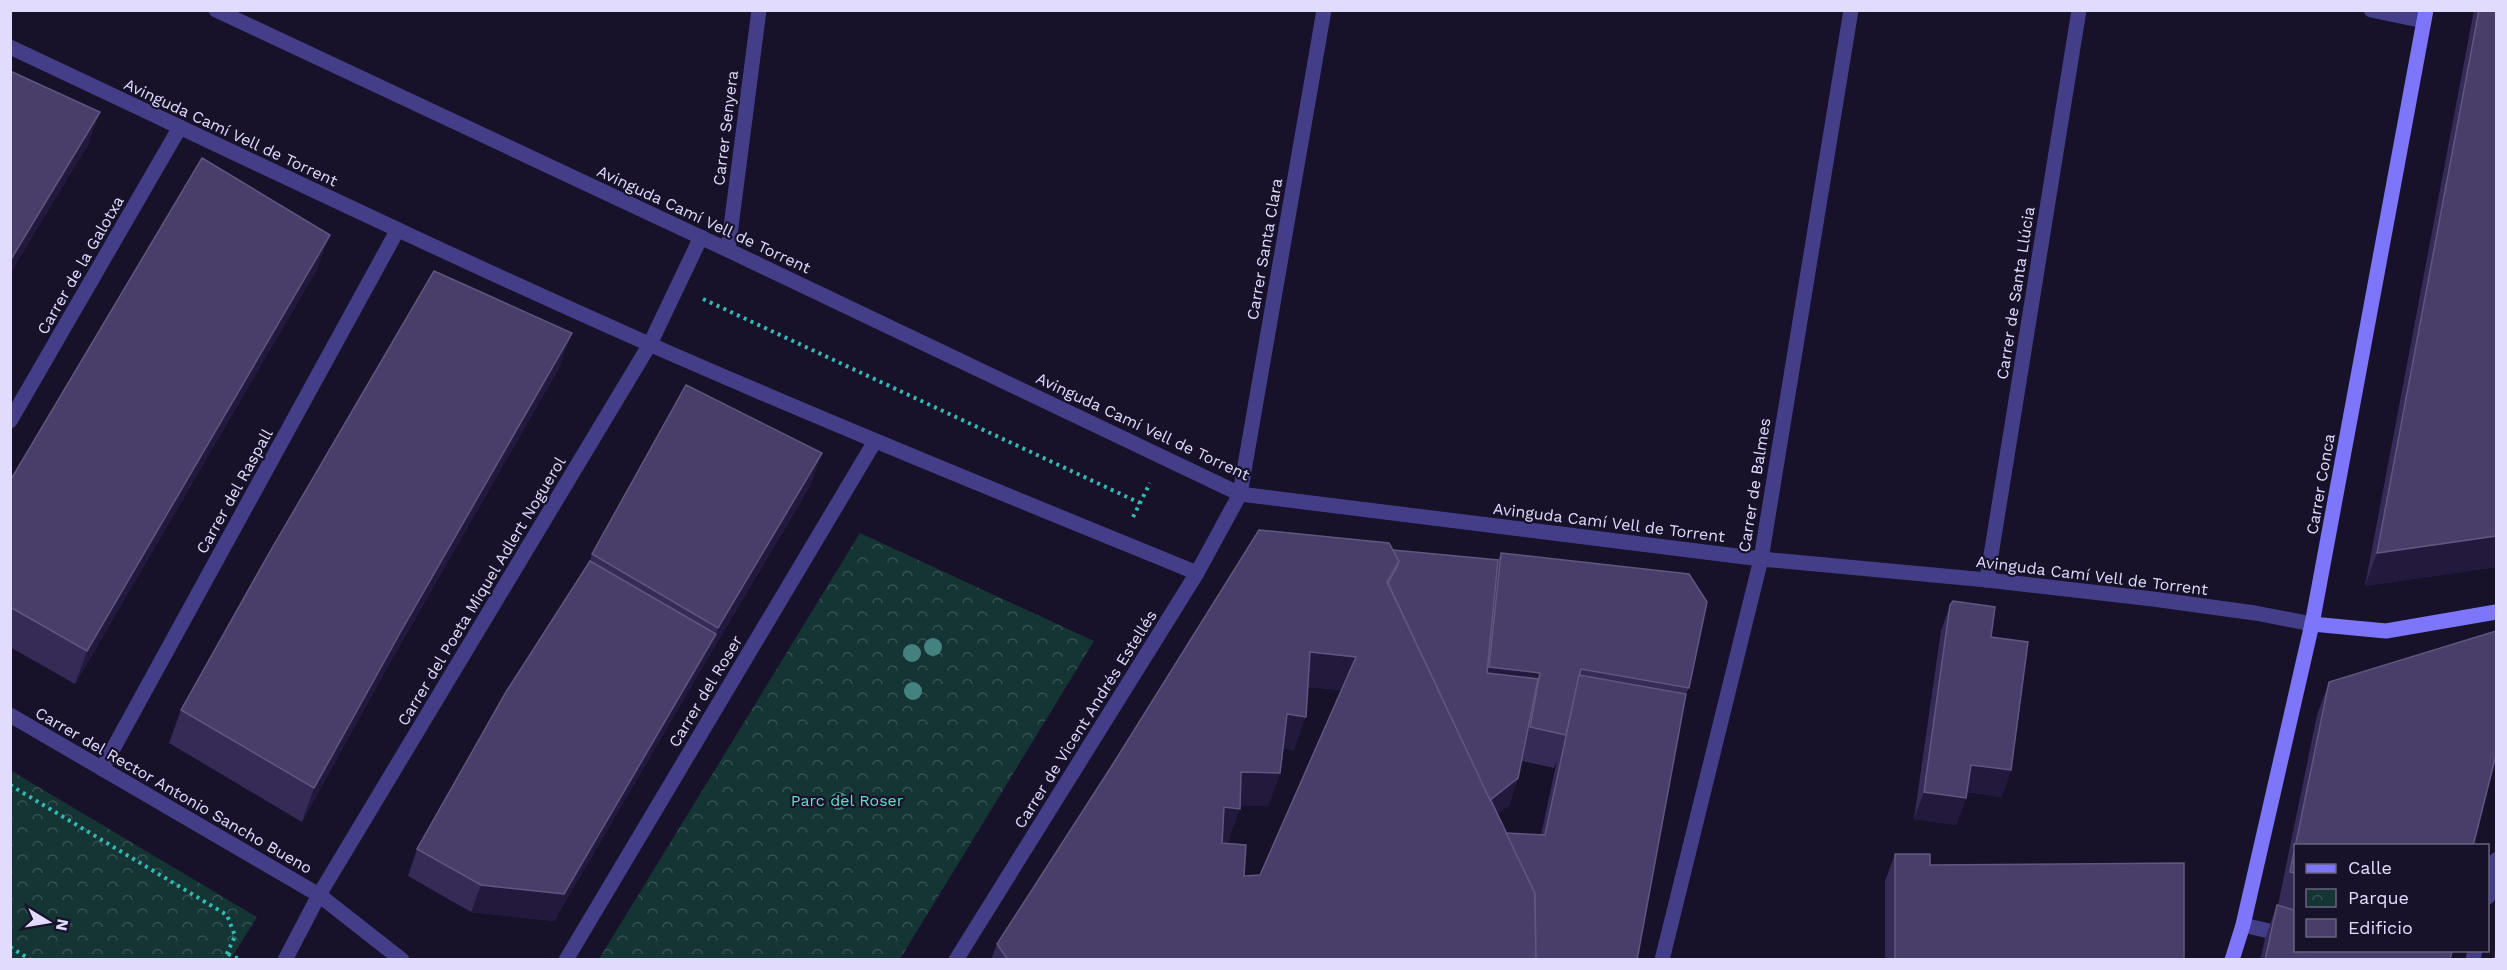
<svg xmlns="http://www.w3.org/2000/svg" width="2507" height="970" font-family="'Work Sans',sans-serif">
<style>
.park{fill:url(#park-crowns)}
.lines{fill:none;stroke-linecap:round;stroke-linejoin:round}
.path{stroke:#35b9b5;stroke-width:4;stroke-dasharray:3 4.5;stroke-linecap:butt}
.street{stroke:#433e87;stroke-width:15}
.secondary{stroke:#7d76fb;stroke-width:15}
.tree{fill:#44827f}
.wall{fill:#362b57;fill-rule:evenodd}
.shaded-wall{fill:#22193d}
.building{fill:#483e69;stroke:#605780;stroke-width:1.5;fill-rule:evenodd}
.labels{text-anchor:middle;stroke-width:4.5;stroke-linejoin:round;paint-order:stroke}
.street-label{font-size:16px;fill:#e1dcfe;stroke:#17122a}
.park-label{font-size:16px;fill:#68ddc4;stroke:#17122a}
</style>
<defs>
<pattern id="park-crowns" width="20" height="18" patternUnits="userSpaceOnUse" patternTransform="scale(1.5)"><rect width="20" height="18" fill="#153434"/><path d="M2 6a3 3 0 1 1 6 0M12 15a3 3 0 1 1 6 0" fill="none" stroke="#375152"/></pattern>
</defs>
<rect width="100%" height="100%" fill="#17122a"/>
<g class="park">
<polygon points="860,533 1094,641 900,959 599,959"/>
<polygon points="10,770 257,917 231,959 11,959"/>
</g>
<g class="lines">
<g class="path">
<polyline points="703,299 1140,503"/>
<polyline points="1133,517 1150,483"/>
<polyline points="10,785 227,915 235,936 224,960"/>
<polyline points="10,947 31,960"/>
<polyline points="228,954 241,960"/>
</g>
<g class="street">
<polyline points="216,10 728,250 1240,494 1761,559 1987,580 2153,599 2255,613 2312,624"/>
<polyline points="2371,10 2424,21"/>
<path d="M10,47C223,147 434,249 649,344C831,424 1014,498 1197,573"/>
<polyline points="728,250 759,10"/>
<polyline points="10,421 180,127"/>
<polyline points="1987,580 2079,10"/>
<polyline points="10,715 319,895 402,960"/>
<polyline points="102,769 397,231"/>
<polyline points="2488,897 2496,860"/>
<polyline points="2243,925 2296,937"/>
<polyline points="285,960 319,895 650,344 701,237"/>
<polyline points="566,960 875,441"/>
<polyline points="956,960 1197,573 1240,494 1324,10"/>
<polyline points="1662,960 1761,559 1851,10"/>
<polyline points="2473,960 2475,950"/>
</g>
<g class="secondary">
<polyline points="2312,624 2386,631 2496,612"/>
<polyline points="2232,960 2243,925 2312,624 2426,10"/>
</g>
</g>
<g class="tree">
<circle cx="933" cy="647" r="9"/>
<circle cx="912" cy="653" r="9"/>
<circle cx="913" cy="691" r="9"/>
<circle cx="839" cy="801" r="9"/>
</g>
<g class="wall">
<polygon points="2474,10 2496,10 2496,567 2365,586"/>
<polygon points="317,269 75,684 10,647 10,481"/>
<polygon points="560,366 388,666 302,822 169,743 181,710"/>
<polygon points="822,453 810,486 706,661 554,921 471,912 408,876 417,849 590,561 592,554"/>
<path d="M1393,550L1498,560L1501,553L1689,688L1686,694L1637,960H991L997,944ZM1308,687L1341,690L1260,875L1244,876L1222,843V841L1228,842L1240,806H1268L1280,773L1283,748L1294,750ZM1557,760L1541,835L1506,833L1497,814L1509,805L1518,778L1522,761L1554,768Z"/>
<polygon points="1950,605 1991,637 2011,770 2001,797 1967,792 1966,798 1956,825 1914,819 1941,631"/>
<polygon points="2329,682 2295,846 2295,909 2278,905 2317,715"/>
<polygon points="1895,854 1930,865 2184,960 1885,960 1885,881"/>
<polygon points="2277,905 2450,960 2260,960 2265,939"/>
<polygon points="2496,944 2496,960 2493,960"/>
</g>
<g class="shaded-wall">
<polygon points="100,112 88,145 10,274 10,261"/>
<polygon points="330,235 317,269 75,684 87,651"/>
<polygon points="572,333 560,366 388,666 302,822 314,788 400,633"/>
<polygon points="822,453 810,486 706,661 554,921 471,912 481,885 716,634 718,628"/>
<polygon points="2496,536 2496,567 2365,586 2377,553"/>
<polygon points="1310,652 1356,657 1344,690 1297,686"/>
<polygon points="1489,667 1540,673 1528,706 1477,700"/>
<polygon points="1287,714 1306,717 1294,750 1275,747"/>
<polygon points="1971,765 2011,770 2001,797 1961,791"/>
<polygon points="1241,772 1280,773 1268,806 1229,806"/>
<polygon points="1518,778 1509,805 1477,829 1487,803"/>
<polygon points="1924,792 1966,798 1956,825 1914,819"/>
<polygon points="1224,807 1240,809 1228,842 1212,840"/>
</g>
<g class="building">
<polygon points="2479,10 2496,10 2496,536 2377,553"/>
<polygon points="10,71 100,112 10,261"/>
<polygon points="202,158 330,235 87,651 10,607 10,481"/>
<polygon points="434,271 572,333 400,633 314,788 181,710 268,555"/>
<polygon points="686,385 822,453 718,628 592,554"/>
<path d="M1259,530L1389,543L1399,561L1387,582L1535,893L1536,960H1008L997,944L1113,764ZM1310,652L1356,657L1260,875L1244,876L1246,845L1222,843L1224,807L1240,809L1241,772L1280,773L1287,714L1306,717Z"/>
<polygon points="1393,550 1498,560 1487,673 1538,679 1518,778 1490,800 1388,583 1397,567 1399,561"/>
<polygon points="1501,553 1689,574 1707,602 1689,688 1581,669 1566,735 1530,727 1540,673 1489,667"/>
<polygon points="590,561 716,634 564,894 481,885 417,849 506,692"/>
<polygon points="1953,601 1995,607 1991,637 2028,642 2011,770 1971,765 1966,798 1924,792 1950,605"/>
<polygon points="2496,631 2496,755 2473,846 2295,846 2295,873 2290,872 2329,682"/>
<polygon points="1579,675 1686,694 1637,960 1536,960 1535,893 1506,833 1545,835"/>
<polygon points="1895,854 1930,854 1930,865 2184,863 2184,960 1895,960"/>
<polygon points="2277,905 2295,910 2295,951 2452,951 2450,960 2265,960"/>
</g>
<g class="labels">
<g class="street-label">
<text transform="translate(725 128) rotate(-83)" y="6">Carrer Senyera</text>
<text transform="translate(231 132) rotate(25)" y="6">Avinguda Camí Vell de Torrent</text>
<text transform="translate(704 219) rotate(25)" y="6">Avinguda Camí Vell de Torrent</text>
<text transform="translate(1264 249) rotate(-80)" y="6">Carrer Santa Clara</text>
<text transform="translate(80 265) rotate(-60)" y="6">Carrer de la Galotxa</text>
<text transform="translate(2015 293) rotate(-81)" y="6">Carrer de Santa Llúcia</text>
<text transform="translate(1143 426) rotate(25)" y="6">Avinguda Camí Vell de Torrent</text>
<text transform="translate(2320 484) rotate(-80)" y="6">Carrer Conca</text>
<text transform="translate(1754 485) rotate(-81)" y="6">Carrer de Balmes</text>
<text transform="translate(234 491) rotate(-61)" y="6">Carrer del Raspall</text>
<text transform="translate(1609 522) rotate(7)" y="6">Avinguda Camí Vell de Torrent</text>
<text transform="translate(2092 575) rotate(7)" y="6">Avinguda Camí Vell de Torrent</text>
<text transform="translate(481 591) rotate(-59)" y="6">Carrer del Poeta Miquel Adlert Noguerol</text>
<text transform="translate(705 691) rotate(-59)" y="6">Carrer del Roser</text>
<text transform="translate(1085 719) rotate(-58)" y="6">Carrer de Vicent Andrés Estellés</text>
<text transform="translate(174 790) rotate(30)" y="6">Carrer del Rector Antonio Sancho Bueno</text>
</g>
<g class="park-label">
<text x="847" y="806">Parc del Roser</text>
</g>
</g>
<rect width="2507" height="970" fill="none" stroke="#e1dcfe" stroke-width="24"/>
<rect x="2294" y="844" width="195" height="108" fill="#17122a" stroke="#68637f" stroke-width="1.5"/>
<rect x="2306" y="864" width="30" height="9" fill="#7d76fb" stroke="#68637f" stroke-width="1.5"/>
<text x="2348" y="874" font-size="18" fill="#e1dcfe">Calle</text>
<rect x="2306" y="889" width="30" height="18" fill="url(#park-crowns)" stroke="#68637f" stroke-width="1.5"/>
<text x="2348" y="904" font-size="18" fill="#e1dcfe">Parque</text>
<rect x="2306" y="919" width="30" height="18" fill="#483e69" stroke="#68637f" stroke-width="1.5"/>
<text x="2348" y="934" font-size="18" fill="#e1dcfe">Edificio</text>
<g transform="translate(48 922) rotate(101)" stroke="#17122a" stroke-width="4.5" paint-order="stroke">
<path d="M0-4.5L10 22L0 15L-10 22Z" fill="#e1dcfe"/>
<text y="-9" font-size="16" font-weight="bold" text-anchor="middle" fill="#e1dcfe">N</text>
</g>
</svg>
